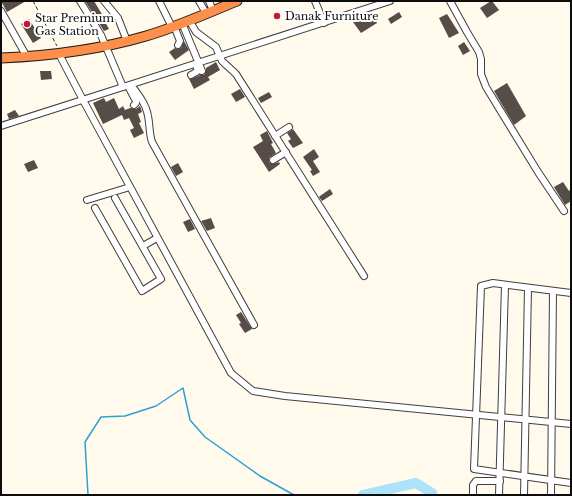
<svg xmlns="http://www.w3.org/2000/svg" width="572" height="496" font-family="'Libre Baskerville',serif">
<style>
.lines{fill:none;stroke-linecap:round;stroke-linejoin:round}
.stream{stroke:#2ea0d6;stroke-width:1.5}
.river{stroke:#ace3fa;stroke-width:10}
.building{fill:#564c48}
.minor-casing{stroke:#3f3f3f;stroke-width:8}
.highway-casing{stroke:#1d1d1d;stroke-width:11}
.path{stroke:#2e2e2e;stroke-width:1;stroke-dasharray:4 2;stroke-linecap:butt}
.minor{stroke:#fff;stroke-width:6}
.highway{stroke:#fe8f4a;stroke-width:9}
.poi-dot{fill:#c51b30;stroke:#fff;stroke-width:1.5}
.labels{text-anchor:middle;stroke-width:4;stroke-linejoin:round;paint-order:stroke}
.poi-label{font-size:11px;fill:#0c0c0c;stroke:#fff;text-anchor:start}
</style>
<rect width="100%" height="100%" fill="#fffaeb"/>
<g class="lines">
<polyline class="stream" points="88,495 85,442 101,417 125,416 156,406 183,388 190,420 205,437 260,476 294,495"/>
<polyline class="river" points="363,495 416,483 432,493 431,495"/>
</g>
<g class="building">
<polygon points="1,1 26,1 7,12"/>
<polygon points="85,1 94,1 106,21 105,22 109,29 104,31"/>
<polygon points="491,1 492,1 499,10 487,18 480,8"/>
<polygon points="399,12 402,17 391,24 388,19"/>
<polygon points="447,14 459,33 449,38 439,18"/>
<polygon points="373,16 377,23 361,33 353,22 360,17 364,22"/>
<polygon points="29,19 41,38 33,43 21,24"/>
<polygon points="184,41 189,50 175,60 169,52 175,48 178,49 181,48"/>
<polygon points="464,42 470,51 463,55 458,46"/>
<polygon points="216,62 220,70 208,77 210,80 194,89 189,79 191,79 200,75 204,75 206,72 206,68"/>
<polygon points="40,71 51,71 52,79 41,80"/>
<polygon points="507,83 526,116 514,125 494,91"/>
<polygon points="240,89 245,97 236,102 231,94"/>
<polygon points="269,92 272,97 261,103 258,98"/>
<polygon points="104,98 106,102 114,98 119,109 123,106 125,110 130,108 136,109 140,106 142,112 138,114 141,122 139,123 144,133 134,138 130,130 134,128 129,118 124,120 122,115 103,124 93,103"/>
<polygon points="15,110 19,116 9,119 7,114"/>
<polygon points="293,129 303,143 293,148 288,141 291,139 287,133"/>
<polygon points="267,131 273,143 271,144 276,153 269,158 269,162 273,164 279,162 280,164 269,172 253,147 263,141 260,135"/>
<polygon points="314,149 319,157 313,161 320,172 313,176 310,171 312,170 303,157"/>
<polygon points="34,160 38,168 28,172 24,164"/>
<polygon points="178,163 183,172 176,176 171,167"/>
<polygon points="563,182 569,191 571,189 571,201 565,205 554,187"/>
<polygon points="330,189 333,194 322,201 319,197 320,196"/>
<polygon points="211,218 215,228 207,231 201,221"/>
<polygon points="190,219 195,229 188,232 183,222"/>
<polygon points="241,312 252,329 245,333 239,324 241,323 236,315"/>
</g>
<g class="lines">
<g class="minor-casing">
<g id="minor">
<polyline points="104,1 118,18 127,41"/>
<polyline points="159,1 172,27"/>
<polyline points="199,1 206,13"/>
<polyline points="209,1 213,11"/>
<polyline points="315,1 324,23"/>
<polyline points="450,1 467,32 479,52 481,59 481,74 486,87 538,172 564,211"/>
<polyline points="1,11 27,57"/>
<polyline points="189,20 196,32 216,47 222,61 236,74 364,276"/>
<polyline points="182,23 202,71"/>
<polyline points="174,26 180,41 178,45"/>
<polyline points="59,54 83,100 231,373 253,391 285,396 571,424"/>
<polyline points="191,75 198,71 196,65"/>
<path d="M131,85C138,94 146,104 148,116C150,125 149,133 152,142L254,325"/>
<polyline points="128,86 136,101 136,103 134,105"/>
<path d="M123,87C212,59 301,30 390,1"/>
<polyline points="1,126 123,87 101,35 80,1"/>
<polyline points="275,136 289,127"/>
<polyline points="273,160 286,152"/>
<polyline points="87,200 130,187"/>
<polyline points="95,208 142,291 161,279 115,198"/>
<polyline points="143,246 157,238"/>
<polyline points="571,293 493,283 481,286 474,469 571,483"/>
<polyline points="473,495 473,485 476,481 500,481"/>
<polyline points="499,495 505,285"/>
<polyline points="524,495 528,288"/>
<polyline points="551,495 553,291"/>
</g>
</g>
<g class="highway-casing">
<path id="highway" d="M1,58C50,56 98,50 146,36C177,27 207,13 237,1"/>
</g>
<polyline class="path" points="33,1 57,46"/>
<use href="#minor" class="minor"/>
<use href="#highway" class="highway"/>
</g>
<g class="poi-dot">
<circle cx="277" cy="16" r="4"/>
<circle cx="27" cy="24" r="4"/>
</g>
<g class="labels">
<g class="poi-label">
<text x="285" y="20">Danak Furniture</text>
<text x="35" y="22">Star Premium<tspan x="35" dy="13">Gas Station</tspan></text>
</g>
</g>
<rect width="572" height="496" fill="none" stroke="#0c0c0c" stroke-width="4"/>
</svg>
